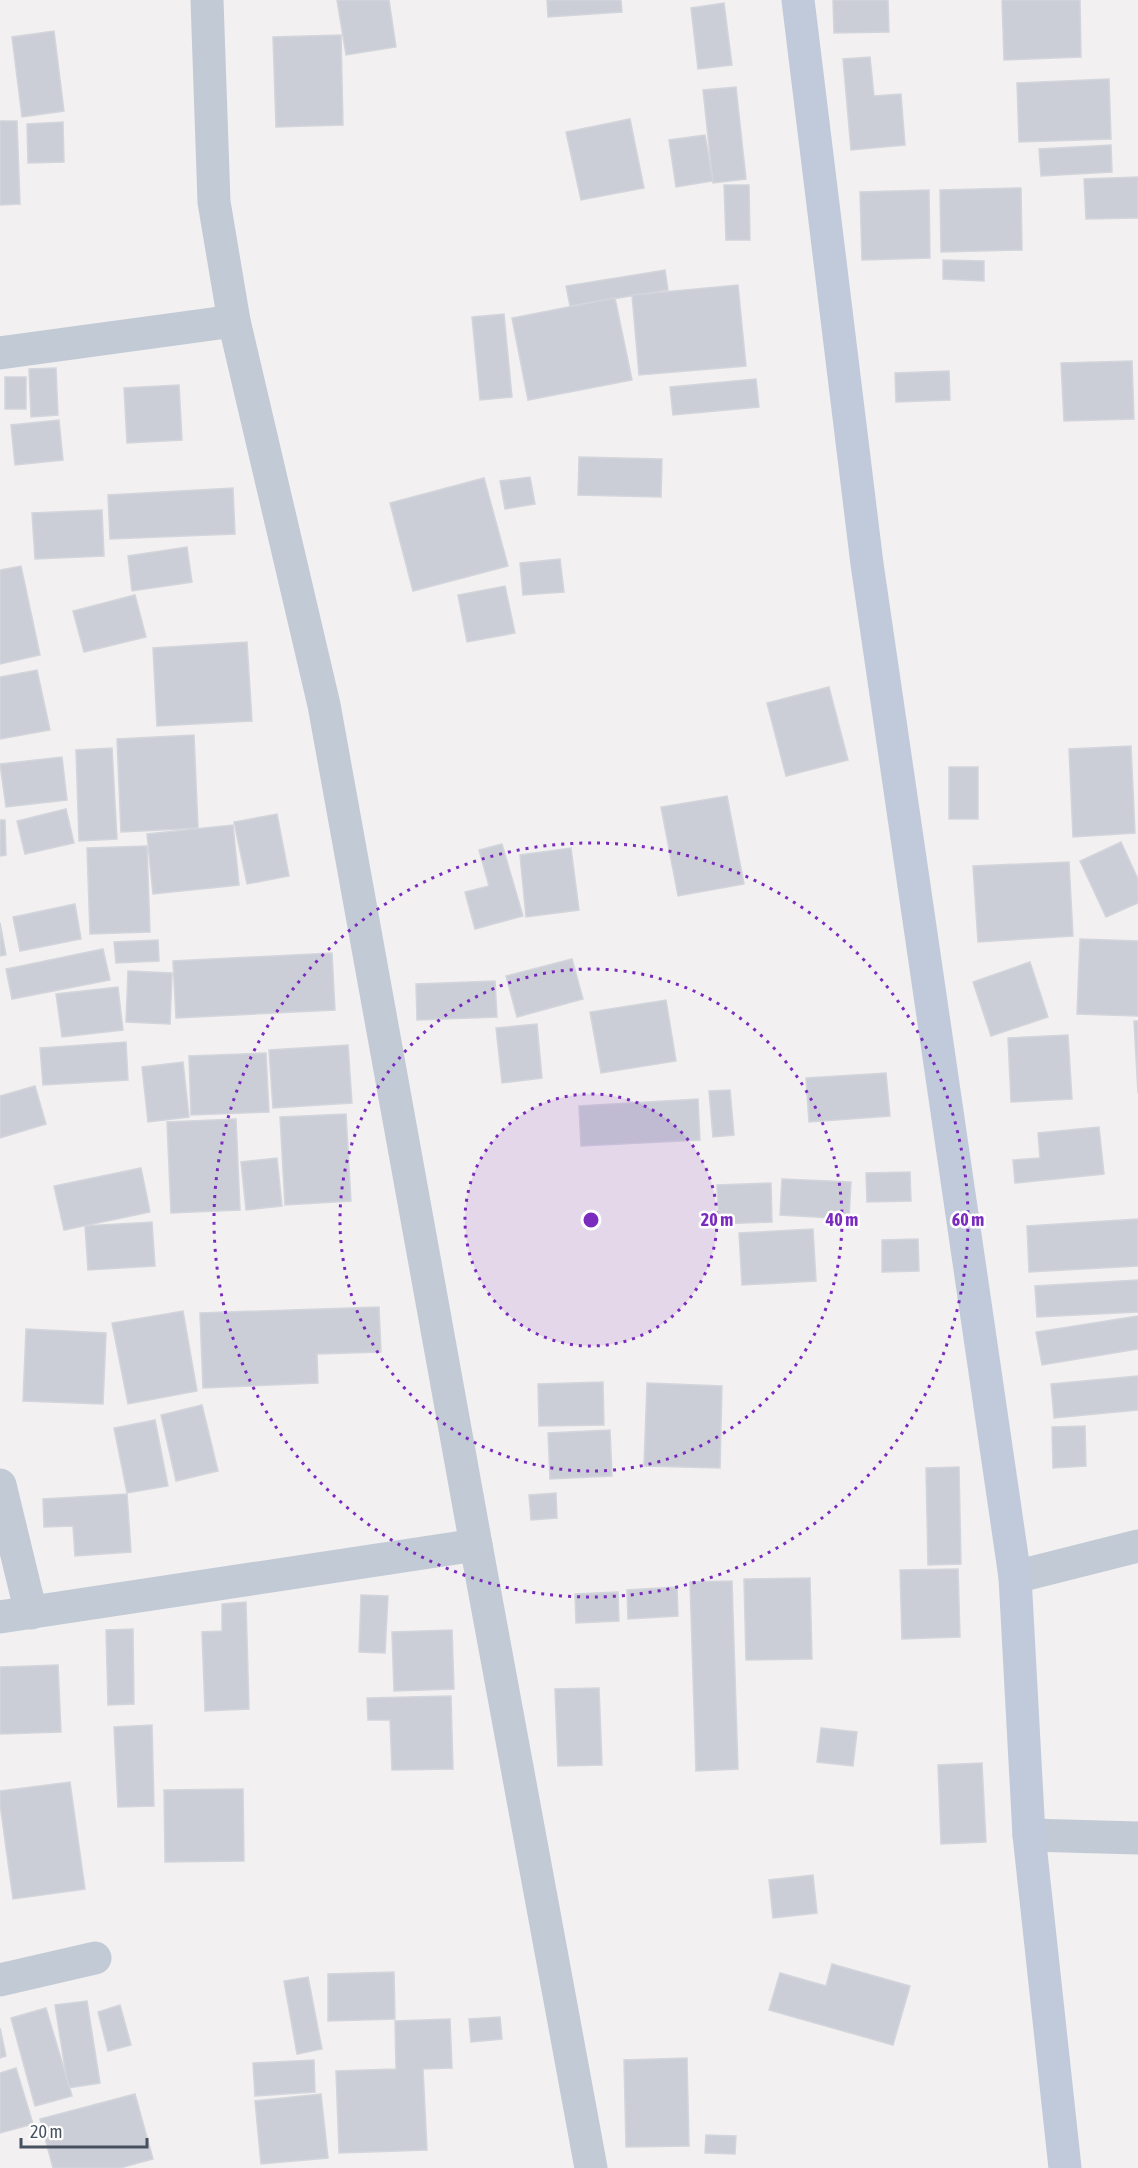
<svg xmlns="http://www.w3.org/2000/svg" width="1138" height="2168" font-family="'Asap Condensed',sans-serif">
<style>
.building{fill:#cbced6;stroke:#d3d5dc;stroke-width:1.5}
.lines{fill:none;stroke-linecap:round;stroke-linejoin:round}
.street{stroke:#c2cad6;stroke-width:33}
.secondary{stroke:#c1cada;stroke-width:33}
.ring{fill:none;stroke:#7b2cbf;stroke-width:3;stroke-dasharray:3 6}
.centre{fill:#7b2cbf;stroke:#fff;stroke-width:3}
.ring-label{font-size:18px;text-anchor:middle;font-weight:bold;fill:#7b2cbf;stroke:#fff;stroke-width:5;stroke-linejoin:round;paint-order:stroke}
</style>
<rect width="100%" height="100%" fill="#f2f0f0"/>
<g class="building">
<polygon points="337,0 389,0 396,47 346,55"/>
<polygon points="547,0 621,0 622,12 548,17"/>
<polygon points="833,0 888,0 889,32 834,33"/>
<polygon points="1002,0 1080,0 1081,57 1004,60"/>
<polygon points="724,3 732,65 698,69 691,8"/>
<polygon points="54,31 64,111 22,117 12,37"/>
<polygon points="341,35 343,125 276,127 273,37"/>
<polygon points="870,57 874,96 901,94 905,145 851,150 843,59"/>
<polygon points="1109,79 1111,139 1019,142 1017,83"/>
<polygon points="736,87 746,179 713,183 703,90"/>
<polygon points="630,119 644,188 581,200 566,132"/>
<polygon points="0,121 17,121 20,204 0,205"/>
<polygon points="63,122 64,162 28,163 27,124"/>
<polygon points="705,135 713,181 676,187 669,140"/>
<polygon points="1111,145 1112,172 1041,176 1039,149"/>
<polygon points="1138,177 1138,218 1086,219 1084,179"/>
<polygon points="724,185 749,185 750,240 726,240"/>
<polygon points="1021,188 1022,250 941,252 940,190"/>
<polygon points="929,190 930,258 862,260 860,192"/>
<polygon points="943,260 984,261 984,281 943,279"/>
<polygon points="665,270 668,290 570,306 566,286"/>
<polygon points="738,285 746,366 639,375 632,295"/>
<polygon points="615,298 632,380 528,400 512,318"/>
<polygon points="504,314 512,397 480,400 472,317"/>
<polygon points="1132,361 1134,419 1064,421 1061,363"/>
<polygon points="56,368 58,415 31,417 29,369"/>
<polygon points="949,371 950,400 896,402 895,373"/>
<rect x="5" y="377" width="21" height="32"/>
<polygon points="756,379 759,407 673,415 670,387"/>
<polygon points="179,385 182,440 127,443 124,388"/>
<polygon points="59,420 63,460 15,465 11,425"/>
<polygon points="579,457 662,459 661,497 578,495"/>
<polygon points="530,477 535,504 505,509 500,481"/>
<polygon points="484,478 508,566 413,591 390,503"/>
<polygon points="233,488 235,534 110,539 108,495"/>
<polygon points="102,510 104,556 35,559 32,513"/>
<polygon points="187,547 192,582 132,591 128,556"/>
<polygon points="560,559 564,592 523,595 520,563"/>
<polygon points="21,566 40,655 0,664 0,570"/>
<polygon points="505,586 515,633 467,642 458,595"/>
<polygon points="135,595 146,637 84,652 73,611"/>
<polygon points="247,642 252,721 157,726 153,648"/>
<polygon points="37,670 50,730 0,739 0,677"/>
<polygon points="829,687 848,760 786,776 767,703"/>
<polygon points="194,735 198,828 121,832 117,739"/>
<polygon points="1131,746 1135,833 1073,837 1069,749"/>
<polygon points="112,748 117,839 79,841 76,750"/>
<polygon points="62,757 67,800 6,807 0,764"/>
<rect x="949" y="767" width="29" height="52"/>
<polygon points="727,796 744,884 678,896 661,807"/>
<polygon points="66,809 74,843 25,854 17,821"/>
<polygon points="277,814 289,876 247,884 234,822"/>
<polygon points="0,820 5,820 6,855 0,856"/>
<polygon points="233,825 239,885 153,894 147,834"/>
<polygon points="1121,842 1138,879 1138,903 1106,917 1080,861"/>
<polygon points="502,844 523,916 475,929 465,892 489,886 479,850"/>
<polygon points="147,846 150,932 90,934 87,848"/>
<polygon points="571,848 579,910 526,917 520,855"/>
<polygon points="1069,862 1073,936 978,942 973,866"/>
<polygon points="75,904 81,939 20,951 13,917"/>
<polygon points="0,923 6,955 0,956"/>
<polygon points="1080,939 1138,941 1138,1016 1077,1014"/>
<polygon points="158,940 159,961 116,963 114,942"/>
<polygon points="103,949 110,980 12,999 6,969"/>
<polygon points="332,953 335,1010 176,1018 173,961"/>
<polygon points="572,959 583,999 517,1017 506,976"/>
<polygon points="1030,962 1048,1017 991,1036 973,982"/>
<polygon points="128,971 172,973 170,1024 126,1022"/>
<polygon points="495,981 497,1017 417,1020 416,984"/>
<polygon points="118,987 123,1030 62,1037 56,994"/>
<polygon points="666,1000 676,1061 601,1073 590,1012"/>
<polygon points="1134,1021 1138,1021 1138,1093"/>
<polygon points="537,1024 542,1078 502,1083 496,1028"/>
<polygon points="1068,1035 1072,1099 1011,1102 1008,1038"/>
<polygon points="126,1042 128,1080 43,1085 40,1048"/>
<polygon points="348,1045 352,1103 273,1108 269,1050"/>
<polygon points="266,1053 269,1112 191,1115 189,1056"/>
<polygon points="183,1062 189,1117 148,1122 142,1067"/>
<polygon points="886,1073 890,1116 809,1122 806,1078"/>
<polygon points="35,1086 46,1124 0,1138 0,1096"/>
<polygon points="730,1090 734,1135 713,1137 709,1091"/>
<polygon points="698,1099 700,1140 581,1146 579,1106"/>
<polygon points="346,1114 351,1201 285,1205 280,1117"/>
<polygon points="236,1119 240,1210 171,1213 167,1122"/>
<polygon points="1099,1127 1104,1174 1015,1183 1013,1160 1040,1158 1038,1133"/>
<polygon points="277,1158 282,1206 246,1210 241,1162"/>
<polygon points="141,1168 150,1212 64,1230 54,1186"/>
<polygon points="910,1172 911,1201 867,1202 866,1173"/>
<polygon points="782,1179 851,1182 849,1219 780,1215"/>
<polygon points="771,1183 772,1222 719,1224 717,1185"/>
<polygon points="1138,1219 1138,1266 1029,1272 1027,1226"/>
<polygon points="152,1222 155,1266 88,1270 85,1226"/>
<polygon points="813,1229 816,1281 742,1285 739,1233"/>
<polygon points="918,1239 919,1271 882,1272 882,1240"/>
<polygon points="1138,1280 1138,1312 1037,1317 1035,1286"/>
<polygon points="379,1307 381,1352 317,1354 318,1383 203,1388 200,1313"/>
<polygon points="183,1311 197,1391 128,1404 112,1323"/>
<polygon points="1138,1316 1138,1349 1042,1365 1036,1332"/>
<polygon points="26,1329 106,1333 103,1404 23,1401"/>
<polygon points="1138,1376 1138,1410 1054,1418 1051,1384"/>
<polygon points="603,1382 604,1425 539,1426 538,1384"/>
<polygon points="647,1383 722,1386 720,1468 644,1466"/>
<polygon points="202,1405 218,1471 176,1481 161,1415"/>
<polygon points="155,1420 168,1486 127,1493 114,1428"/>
<polygon points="1085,1426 1086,1466 1053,1468 1052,1427"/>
<polygon points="610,1430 612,1476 550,1479 548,1433"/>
<polygon points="959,1467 961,1564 928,1565 926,1468"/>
<polygon points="556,1493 557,1518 531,1520 529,1495"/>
<polygon points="127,1494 131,1552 75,1556 73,1526 44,1527 43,1499"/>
<polygon points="958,1569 960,1637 902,1639 900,1570"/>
<polygon points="810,1578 812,1659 746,1660 744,1579"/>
<polygon points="732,1581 738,1769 696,1771 690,1582"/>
<polygon points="677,1587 678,1616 628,1619 627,1590"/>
<polygon points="618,1592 619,1621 576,1623 575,1594"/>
<polygon points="361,1595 388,1596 385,1653 359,1652"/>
<polygon points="246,1602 249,1709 205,1711 202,1632 222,1631 222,1604"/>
<polygon points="133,1629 134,1704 108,1705 106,1630"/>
<polygon points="452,1630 454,1689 394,1691 392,1632"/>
<polygon points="58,1665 61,1732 0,1734 0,1667"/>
<polygon points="599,1688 602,1765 558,1766 555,1689"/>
<polygon points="451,1696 453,1769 392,1770 390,1720 368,1720 367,1698"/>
<polygon points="152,1725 154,1806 118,1807 114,1727"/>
<polygon points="821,1728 857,1732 853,1766 817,1762"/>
<polygon points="982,1763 986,1842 941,1844 938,1765"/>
<polygon points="70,1782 85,1889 13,1899 0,1804 0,1791"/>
<polygon points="243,1789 244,1861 165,1862 164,1790"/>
<polygon points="813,1875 817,1913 773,1918 769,1880"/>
<polygon points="832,1964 910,1986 893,2045 769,2010 780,1973 826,1986"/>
<polygon points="394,1972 395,2019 328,2021 328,1974"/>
<polygon points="308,1977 322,2049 297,2054 284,1981"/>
<polygon points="87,2001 100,2083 68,2088 55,2005"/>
<polygon points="120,2005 131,2045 108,2051 98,2012"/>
<polygon points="46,2008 72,2096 35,2106 11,2018"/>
<polygon points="500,2017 502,2039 471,2042 469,2019"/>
<polygon points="450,2019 452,2068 423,2069 427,2150 339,2153 336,2071 396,2069 395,2021"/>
<polygon points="0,2028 6,2056 0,2058"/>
<polygon points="687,2058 689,2146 626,2147 624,2060"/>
<polygon points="314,2060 315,2092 255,2096 253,2063"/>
<polygon points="16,2068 33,2124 0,2133 0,2073"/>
<polygon points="135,2094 153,2159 120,2168 53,2168 40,2119"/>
<polygon points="321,2094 328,2158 261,2164 255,2101"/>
<polygon points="706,2135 736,2136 735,2154 705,2153"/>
</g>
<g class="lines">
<g class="street">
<polyline points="207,0 214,202 234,321 324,705 476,1545 591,2168"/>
<polyline points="0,353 234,321"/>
<polyline points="0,1485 31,1613"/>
<polyline points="1015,1577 1138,1546"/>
<polyline points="0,1617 476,1545"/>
<polyline points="1029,1835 1138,1838"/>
<polyline points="0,1980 95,1958"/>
</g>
<polyline class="secondary" points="798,0 867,564 1015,1577 1029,1835 1065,2168"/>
</g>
<circle cx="591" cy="1220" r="126" fill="#7b2cbf" fill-opacity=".12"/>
<g class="ring">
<circle cx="591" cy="1220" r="126"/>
<circle cx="591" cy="1220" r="251"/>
<circle cx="591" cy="1220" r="377"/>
</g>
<circle cx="591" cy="1220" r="9" class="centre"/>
<g class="ring-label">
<text x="717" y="1226">20 m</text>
<text x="842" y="1226">40 m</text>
<text x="968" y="1226">60 m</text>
</g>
<path d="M21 2138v9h126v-9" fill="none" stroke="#46505f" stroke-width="3"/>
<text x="30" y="2138" font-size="18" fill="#46505f" stroke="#ffffff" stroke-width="4.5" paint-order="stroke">20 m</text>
</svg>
